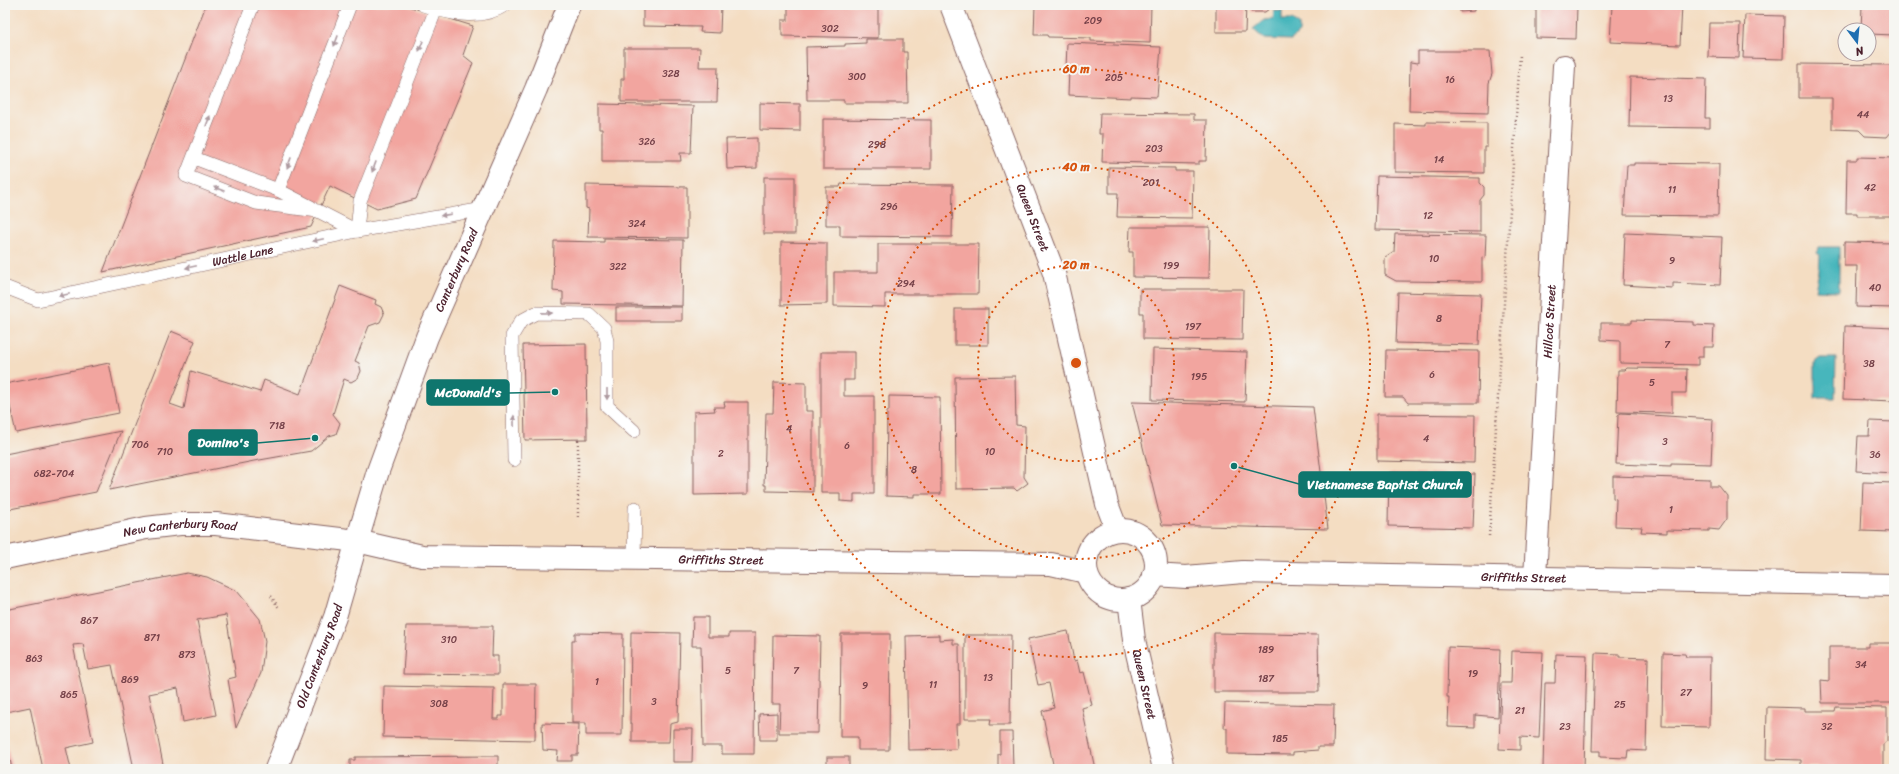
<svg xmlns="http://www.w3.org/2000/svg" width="1899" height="774" font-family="Sriracha,sans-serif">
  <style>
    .water { fill: #46b6bc; stroke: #486a74 }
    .building { fill: #f2a59f }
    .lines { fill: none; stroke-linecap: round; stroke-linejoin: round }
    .service-casing { stroke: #866260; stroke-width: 14 }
    .minor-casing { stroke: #866260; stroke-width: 24 }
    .tertiary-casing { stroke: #866260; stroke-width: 24 }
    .primary-casing { stroke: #866260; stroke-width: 24 }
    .trunk-casing { stroke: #866260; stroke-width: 24 }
    .path { stroke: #866260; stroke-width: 2.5; stroke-dasharray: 1 3; stroke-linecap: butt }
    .service { stroke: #fff; stroke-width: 13 }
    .minor { stroke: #fff; stroke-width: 22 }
    .tertiary { stroke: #fff; stroke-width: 22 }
    .primary { stroke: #fff; stroke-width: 22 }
    .trunk { stroke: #fff; stroke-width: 22 }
    .oneway { fill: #ae9aa0 }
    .ring { fill: none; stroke: #d8530f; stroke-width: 2; stroke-dasharray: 2 4 }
    .labels { text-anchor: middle; stroke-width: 4; stroke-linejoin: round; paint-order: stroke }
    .number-label { font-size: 10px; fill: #744048 }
    .street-label { font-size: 12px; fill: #4a1f2b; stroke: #f6f6f2 }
    .centre { fill: #d8530f; stroke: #f6f6f2; stroke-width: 2 }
    .ring-label { font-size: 12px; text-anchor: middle; font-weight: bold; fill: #d8530f; stroke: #f6f6f2; stroke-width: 4; stroke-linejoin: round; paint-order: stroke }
    .leader { fill: none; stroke: #0f766e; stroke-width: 1.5 }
    .callout-dot { fill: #0f766e; stroke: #f6f6f2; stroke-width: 1.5 }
    .callout { fill: #0f766e; stroke: #0f766e; stroke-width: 1.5 }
    .callout-label { font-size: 13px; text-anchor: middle; font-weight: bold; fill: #fff }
  </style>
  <rect width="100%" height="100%" fill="#f6f6f2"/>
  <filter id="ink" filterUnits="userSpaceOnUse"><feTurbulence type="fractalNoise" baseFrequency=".025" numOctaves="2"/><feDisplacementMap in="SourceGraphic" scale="8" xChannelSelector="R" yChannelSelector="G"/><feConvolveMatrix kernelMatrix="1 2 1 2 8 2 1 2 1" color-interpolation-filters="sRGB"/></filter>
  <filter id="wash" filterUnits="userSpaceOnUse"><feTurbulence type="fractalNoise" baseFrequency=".012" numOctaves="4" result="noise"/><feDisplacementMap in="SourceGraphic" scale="16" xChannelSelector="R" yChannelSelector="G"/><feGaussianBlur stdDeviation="0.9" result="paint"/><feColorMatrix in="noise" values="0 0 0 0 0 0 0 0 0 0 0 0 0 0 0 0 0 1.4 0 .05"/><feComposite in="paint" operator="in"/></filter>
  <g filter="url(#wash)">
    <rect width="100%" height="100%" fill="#f4ddc2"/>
    <g class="water">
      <path d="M1274,11H1282V20H1292L1299,25V33L1291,40L1264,39L1253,29L1264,20L1273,19Z"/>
      <path d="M1818,247H1839V291L1815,290L1819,271L1820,255L1817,253Z"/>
      <path d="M1820,358H1836L1835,398H1815V362Z"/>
    </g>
    <g id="blocks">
      <g class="building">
        <path d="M206,5H404L473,26L463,55L473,63L416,199L377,209L330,186L311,227L103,272Z"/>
        <path d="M643,5H721L720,33L700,32L701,27L643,26Z"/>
        <path d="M788,5H878V38L782,36V20H788Z"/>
        <path d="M1035,5H1151L1150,43L1091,41V38L1048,37L1047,35H1034Z"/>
        <path d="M1216,5H1246L1245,32H1216Z"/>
        <path d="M1251,5H1274L1265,12H1251Z"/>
        <path d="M1460,5H1474V11L1460,12Z"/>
        <path d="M1536,5L1577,6L1576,39L1536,38Z"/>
        <path d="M1612,5H1682L1680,45L1610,42Z"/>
        <path d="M1862,5H1894V35L1869,34V30H1861Z"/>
        <path d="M1745,15L1784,16L1783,59L1743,58Z"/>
        <path d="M1709,23H1740L1739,58L1708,57Z"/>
        <path d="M866,39H903V52H907L908,103H844V100H807L806,47L845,46V44L866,43Z"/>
        <path d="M1067,43L1161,47L1157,97L1131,96V98L1068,95L1069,69L1066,68Z"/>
        <path d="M624,48H700L699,67H718L717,102H621V79H624Z"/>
        <path d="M1418,51H1490L1492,74L1489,83L1488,113L1409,111L1410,62L1418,63Z"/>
        <path d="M1799,64L1894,65V131H1892L1887,137L1865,136L1859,130L1832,129V98H1799Z"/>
        <path d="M1630,77L1706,79L1705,118H1710V128L1629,127Z"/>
        <path d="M760,103L800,104V131L760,130Z"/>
        <path d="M599,104L693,106L691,153H680L681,161H602V129H599Z"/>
        <path d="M1100,113L1194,114V120H1207L1206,161H1199V164L1102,162L1103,134H1099Z"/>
        <path d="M823,119L931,120V169H823Z"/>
        <path d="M1426,122L1487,123V147H1484V173L1395,172V124L1426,125Z"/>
        <path d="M757,138V168L727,169L726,139Z"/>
        <path d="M1857,157L1894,158V216H1857V213H1846L1847,160H1857Z"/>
        <path d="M1634,163L1719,164L1718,216L1624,215L1627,165H1634Z"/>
        <path d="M1109,167L1175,168V171H1193L1192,218L1117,217L1118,193H1109Z"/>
        <path d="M1377,176L1480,178V183L1484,187V195L1480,200V232L1375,230Z"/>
        <rect x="764" y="177" width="31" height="57"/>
        <path d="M841,184L953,185L952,237L840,236V225H826V187H840Z"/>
        <path d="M586,185L687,187V238L588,237L589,209L586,208Z"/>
        <path d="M1130,227H1210L1209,278L1133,277V252H1129Z"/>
        <path d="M1625,233L1722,237L1720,285L1673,283V288L1623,285Z"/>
        <path d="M1395,234L1486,235L1485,258L1482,257V282L1396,281L1385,275V258L1394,252Z"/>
        <path d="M604,239L683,240L682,306L563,304V292L553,291L554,241L604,242Z"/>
        <path d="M781,242L827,243V304L781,305Z"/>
        <path d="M1844,242L1894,243V308L1856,307L1857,266H1844Z"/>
        <path d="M878,244H979L978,294H885V307L834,306V272H878Z"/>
        <path d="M340,286L376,300L375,304L381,307L384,314L380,322L369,326L355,361L359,363L361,371L358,378L351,382L344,379L333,414L340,423L336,434L329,436L311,451L254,461L109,490L171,331L195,341L170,404L184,409L191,371L260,392L264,380L300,394Z"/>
        <path d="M1140,289H1243L1242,340L1143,339V313H1140Z"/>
        <path d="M1398,292L1481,294L1479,345L1396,343Z"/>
        <rect x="616" y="307" width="66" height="14"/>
        <rect x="955" y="309" width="33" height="36"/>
        <path d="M1632,320L1694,322V325L1714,326L1713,347H1703V357H1698V365L1620,363V341L1601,340V323H1632Z"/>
        <path d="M1845,326L1894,328V401L1843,399Z"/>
        <path d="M586,344L587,439L525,440L523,345Z"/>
        <path d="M1153,349L1247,352L1245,402L1152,400Z"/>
        <path d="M1386,350L1479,351L1478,403H1408L1403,397H1385Z"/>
        <path d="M821,352H854V380H844V396H874V494H854V502L840,501V493H821Z"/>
        <path d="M109,363L119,413L16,433L5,384Z"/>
        <path d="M1627,368L1687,369L1686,393H1672V413L1617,412L1618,370H1625Z"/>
        <path d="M1015,376L1016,425L1025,426L1024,477L1028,483L1017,491L1014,488L956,489L955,377Z"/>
        <path d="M774,382L806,383V411H813V492L766,491V485H764L766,413H773Z"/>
        <path d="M889,396L940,397L941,494H914V497L886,496L887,411H889Z"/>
        <path d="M724,402H748V494L694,495V412L715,411L714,407H725Z"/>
        <path d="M1132,402L1313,407L1328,529L1162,525Z"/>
        <path d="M1621,413L1713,419L1711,464L1671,463V466L1616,464L1618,415Z"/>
        <path d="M1377,414L1475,415L1474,463L1377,461Z"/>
        <path d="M1870,421L1894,422V473L1856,471L1858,436H1869Z"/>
        <path d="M121,431L96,492L5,510V454Z"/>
        <path d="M1389,473L1475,474L1473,528L1388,526Z"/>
        <path d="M1613,476L1710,479V486H1719L1727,496V519L1719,530L1709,529V531L1667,530V533L1641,532L1642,527L1615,526L1616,499L1613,498Z"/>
        <path d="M1863,482L1894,483V532L1861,531Z"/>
        <path d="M187,573L207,577L237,591L260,619L265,641L261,673L236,728L228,679L236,677L226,615L197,620L216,715L183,722L178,688L149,694L163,764L139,769H134L112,665L88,669L83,644L73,645L93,742L66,748L71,769H43L30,707L6,712L5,610Z"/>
        <path d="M693,617H708V637H729V633H755L754,754H722V746H703L701,646H692Z"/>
        <path d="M406,626H493L492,656H498V675L403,674Z"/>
        <path d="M1068,631L1074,661L1077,660L1080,673L1084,672L1092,705L1082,708L1095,769H1054L1042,711L1054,708L1049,683L1038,685L1028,639Z"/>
        <path d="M631,632L680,633L678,722L670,724L669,742H632V723H630Z"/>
        <path d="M575,633L623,634L622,735H586V723H572V640H575Z"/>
        <path d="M1214,633L1318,635L1319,692H1214Z"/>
        <path d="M841,634H890L889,750H858V737H840Z"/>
        <path d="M773,635L820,636L818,733H779L780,704H772Z"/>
        <path d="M939,635V640L953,639V644H959L960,724H956L957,749L908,750L906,636Z"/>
        <path d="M965,635H1011L1010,725H990L991,719H965Z"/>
        <path d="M1868,643H1894V703H1822L1821,680L1829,681V647H1868Z"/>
        <path d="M1448,647L1500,649L1498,717L1475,715V728L1448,727L1449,697H1447Z"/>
        <path d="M1512,651L1543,652L1539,738L1520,737V750L1499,749L1501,683H1511Z"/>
        <path d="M1595,653L1619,654V657L1648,658L1646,751L1628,750L1627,758L1600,757V751H1592Z"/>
        <path d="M1663,653L1685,654L1686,657H1710L1709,727L1662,726Z"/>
        <path d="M1556,654L1587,655L1584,769H1543L1545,683H1555Z"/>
        <path d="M503,684H536L535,740L383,737L384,686L494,688L493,719H499V716H503Z"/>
        <path d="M1225,703L1334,705L1333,747H1318V750L1293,752V755L1227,754V728H1224Z"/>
        <path d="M1767,707L1805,708V711H1835L1836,707L1887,708V741L1883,744V767H1801V760L1766,759Z"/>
        <path d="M777,713V740H760L759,714Z"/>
        <path d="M542,723L579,724L578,755H572V761H557L558,751L543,750Z"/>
        <path d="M673,729H693L692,762H673Z"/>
        <path d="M1000,732H1012L1013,769H998V754H1000Z"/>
        <path d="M5,740H6L12,769H5Z"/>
        <path d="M498,756V769H350V760H355V757Z"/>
        <rect x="827" y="757" width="22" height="12"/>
      </g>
    </g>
  </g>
  <g filter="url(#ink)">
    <use href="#blocks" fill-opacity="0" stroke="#866260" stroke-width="1"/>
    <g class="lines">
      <defs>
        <g id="service">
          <path d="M253,5L186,176L256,203L318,211L357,231L360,201L436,9"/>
          <path d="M423,5C449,14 481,21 505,5"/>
          <path d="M194,158L278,190L350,5"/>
          <path d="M278,190L311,207"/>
          <path id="s1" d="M5,287L38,300L357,231L484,209"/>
          <path d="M514,460L512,336L521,321L536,313L589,314L604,328L607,341V406L634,431"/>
          <path d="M634,559L635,508"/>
        </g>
        <g id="minor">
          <path id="s2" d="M357,541L422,556L1051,564L1086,572"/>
          <path id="s3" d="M1154,575L1186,577L1243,572L1894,585"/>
          <path id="s4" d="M1535,577L1564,66"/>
        </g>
        <g id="tertiary">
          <path id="s5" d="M951,5L1054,273L1107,504L1117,530"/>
          <circle cx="1121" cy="565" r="35"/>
          <path id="s6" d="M1129,599L1134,640L1164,769"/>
        </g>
        <g id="primary">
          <path id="s7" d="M276,769L335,617L357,541"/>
        </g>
        <g id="trunk">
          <path id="s8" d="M5,558L146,528L180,524H216L357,541L378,471L427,337L536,89L569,5"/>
        </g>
      </defs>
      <use href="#service" class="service-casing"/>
      <use href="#minor" class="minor-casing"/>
      <use href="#tertiary" class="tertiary-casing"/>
      <use href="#primary" class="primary-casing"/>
      <use href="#trunk" class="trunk-casing"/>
      <g class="path">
        <path d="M578,440V520"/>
        <path d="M1489,536L1520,55"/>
        <path d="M271,596L279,608"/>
      </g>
      <use href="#service" class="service"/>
      <use href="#minor" class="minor"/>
      <use href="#tertiary" class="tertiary"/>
      <use href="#primary" class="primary"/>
      <use href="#trunk" class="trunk"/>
    </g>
    <defs><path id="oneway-solid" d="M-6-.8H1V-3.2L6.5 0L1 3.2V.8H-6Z"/></defs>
    <g class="oneway">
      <use href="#oneway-solid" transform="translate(336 41) rotate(111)"/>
      <use href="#oneway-solid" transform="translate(421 46) rotate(111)"/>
      <use href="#oneway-solid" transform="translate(208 121) rotate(-69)"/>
      <use href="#oneway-solid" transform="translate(289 163) rotate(111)"/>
      <use href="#oneway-solid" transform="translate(374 167) rotate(111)"/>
      <use href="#oneway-solid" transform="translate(219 189) rotate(-159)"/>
      <use href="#oneway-solid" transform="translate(446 215) rotate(171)"/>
      <use href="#oneway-solid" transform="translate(318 240) rotate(168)"/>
      <use href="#oneway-solid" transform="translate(191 267) rotate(168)"/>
      <use href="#oneway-solid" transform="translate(64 295) rotate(168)"/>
      <use href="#oneway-solid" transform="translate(547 313) rotate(1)"/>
      <use href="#oneway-solid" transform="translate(607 394) rotate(90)"/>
      <use href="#oneway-solid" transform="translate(514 421) rotate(-91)"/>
    </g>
  </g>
  <g class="ring">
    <circle cx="1076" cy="363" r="98"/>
    <circle cx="1076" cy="363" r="196"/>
    <circle cx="1076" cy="363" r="294"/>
  </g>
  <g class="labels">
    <g class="number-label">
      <text x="1093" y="24">209</text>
      <text x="830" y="32">302</text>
      <text x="671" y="77">328</text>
      <text x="857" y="80">300</text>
      <text x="1114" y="81">205</text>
      <text x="1450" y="83">16</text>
      <text x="1668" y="102">13</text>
      <text x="1863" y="118">44</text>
      <text x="647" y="145">326</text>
      <text x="877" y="148">298</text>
      <text x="1154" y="152">203</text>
      <text x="1439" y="163">14</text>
      <text x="1151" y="186">201</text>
      <text x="1870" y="191">42</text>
      <text x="1672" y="193">11</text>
      <text x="889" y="210">296</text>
      <text x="1428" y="219">12</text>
      <text x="637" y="227">324</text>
      <text x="1434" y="262">10</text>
      <text x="1672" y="264">9</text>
      <text x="1171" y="269">199</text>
      <text x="618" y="270">322</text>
      <text x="906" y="287">294</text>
      <text x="1875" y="291">40</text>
      <text x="1439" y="322">8</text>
      <text x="1193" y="330">197</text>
      <text x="1667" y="348">7</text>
      <text x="1869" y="367">38</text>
      <text x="1432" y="378">6</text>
      <text x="1199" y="380">195</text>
      <text x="1652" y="386">5</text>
      <text x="277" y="429">718</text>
      <text x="789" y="432">4</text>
      <text x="1426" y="442">4</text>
      <text x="1665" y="445">3</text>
      <text x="140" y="448">706</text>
      <text x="847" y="449">6</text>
      <text x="165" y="455">710</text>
      <text x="990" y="455">10</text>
      <text x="721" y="457">2</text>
      <text x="1875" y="458">36</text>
      <text x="914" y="473">8</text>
      <text x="54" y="477">682-704</text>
      <text x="1671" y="513">1</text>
      <text x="89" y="624">867</text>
      <text x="152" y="641">871</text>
      <text x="449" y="643">310</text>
      <text x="1266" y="653">189</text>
      <text x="187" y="658">873</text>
      <text x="34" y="662">863</text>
      <text x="1861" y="668">34</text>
      <text x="728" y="674">5</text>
      <text x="796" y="674">7</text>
      <text x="1473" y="677">19</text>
      <text x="988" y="681">13</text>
      <text x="1266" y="682">187</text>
      <text x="130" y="683">869</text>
      <text x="597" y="685">1</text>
      <text x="933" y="688">11</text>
      <text x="865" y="689">9</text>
      <text x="1686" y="696">27</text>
      <text x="69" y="698">865</text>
      <text x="654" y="705">3</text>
      <text x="439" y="707">308</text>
      <text x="1620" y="708">25</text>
      <text x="1520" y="714">21</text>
      <text x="1565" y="730">23</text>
      <text x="1827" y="730">32</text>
      <text x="1280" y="742">185</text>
    </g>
    <g class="street-label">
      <text dy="4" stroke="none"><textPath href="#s5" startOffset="228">Queen Street</textPath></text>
      <text dy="4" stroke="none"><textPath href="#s1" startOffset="245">Wattle Lane</textPath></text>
      <text dy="4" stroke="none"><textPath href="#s8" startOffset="645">Canterbury Road</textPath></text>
      <text dy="4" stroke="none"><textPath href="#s4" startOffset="256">Hillcot Street</textPath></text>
      <text dy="4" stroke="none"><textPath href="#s8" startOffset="178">New Canterbury Road</textPath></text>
      <text dy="4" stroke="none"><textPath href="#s2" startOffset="366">Griffiths Street</textPath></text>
      <text dy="4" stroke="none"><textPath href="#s3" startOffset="370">Griffiths Street</textPath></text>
      <text dy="4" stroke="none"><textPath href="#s7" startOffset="121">Old Canterbury Road</textPath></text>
      <text dy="4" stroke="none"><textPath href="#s6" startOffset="87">Queen Street</textPath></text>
    </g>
  </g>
  <circle cx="1076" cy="363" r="6" class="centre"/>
  <g class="ring-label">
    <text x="1076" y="73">60 m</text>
    <text x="1076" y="171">40 m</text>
    <text x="1076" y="269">20 m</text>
  </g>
  <path class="leader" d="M555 392L509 393M315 438L257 443M1234 466L1299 484"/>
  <g class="callout-dot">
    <circle cx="555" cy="392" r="4"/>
    <circle cx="315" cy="438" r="4"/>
    <circle cx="1234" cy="466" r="4"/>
  </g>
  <g class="callout">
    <rect x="427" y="380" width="82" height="25" rx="4"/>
    <rect x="189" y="430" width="68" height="25" rx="4"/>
    <rect x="1299" y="472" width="172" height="25" rx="4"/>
  </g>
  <g class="callout-label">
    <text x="468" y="397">McDonald's</text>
    <text x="223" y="447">Domino's</text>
    <text x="1385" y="489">Vietnamese Baptist Church</text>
  </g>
  <rect width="1899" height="774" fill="none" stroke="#f6f6f2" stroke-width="20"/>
  <g transform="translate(1857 42) rotate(164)"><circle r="19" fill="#f6f6f2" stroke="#b1a0a2"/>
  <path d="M0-3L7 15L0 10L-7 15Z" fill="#1f6fb2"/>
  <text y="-6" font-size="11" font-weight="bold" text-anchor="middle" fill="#4a1f2b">N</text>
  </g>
</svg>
